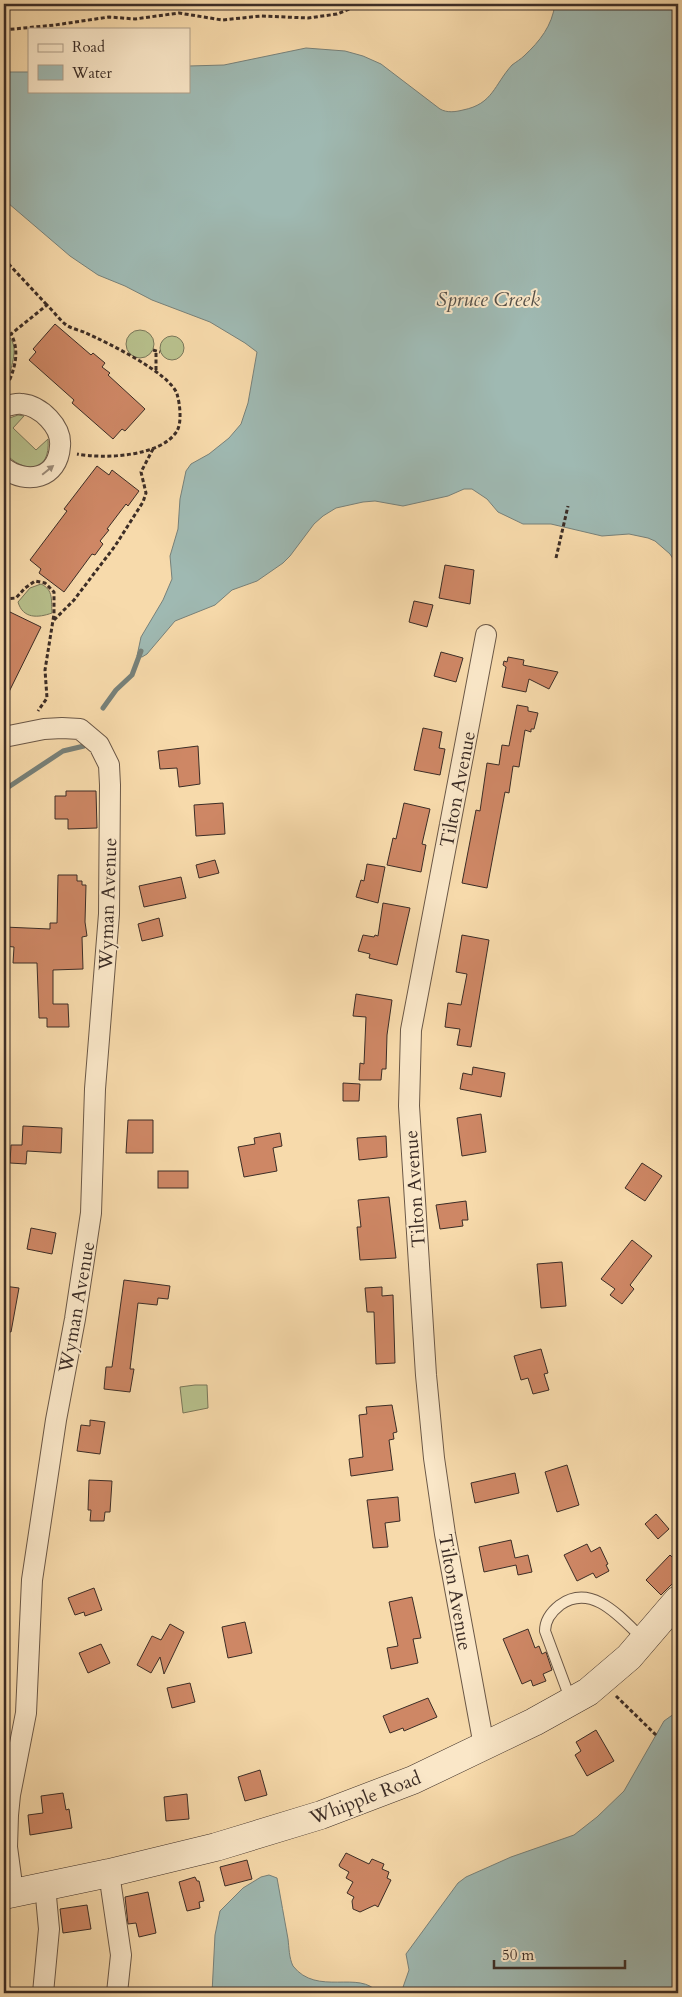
<svg xmlns="http://www.w3.org/2000/svg" width="682" height="1997" font-family="Cardo,serif">
  <style>
    .green { fill: #b8c18d; stroke: #7a775a }
    .water { fill: #9fb9b2; stroke: #77817a }
    .lines { fill: none; stroke-linecap: round; stroke-linejoin: round }
    .stream { stroke: #77817a; stroke-width: 5 }
    .building { fill: #ce8765; stroke: #3c2d26 }
    .lane-casing { stroke: #6b5847; stroke-width: 12 }
    .street-casing { stroke: #6b5847; stroke-width: 22 }
    .secondary-casing { stroke: #3c2d26; stroke-width: 29 }
    .path { stroke: #3c2d26; stroke-width: 3; stroke-dasharray: 4 2.5; stroke-linecap: butt }
    .lane { stroke: #fae7c8; stroke-width: 10 }
    .street { stroke: #fae7c8; stroke-width: 20 }
    .secondary { stroke: #fae7c8; stroke-width: 28 }
    .oneway { fill: #9b8a77 }
    .labels { text-anchor: middle; stroke-width: 4; stroke-linejoin: round; paint-order: stroke }
    .street-label { font-size: 19px; fill: #3c2d26; stroke: #fae7c8 }
    .water-label { font-size: 20px; font-style: italic; fill: #555049; stroke: #fae7c8 }
  </style>
  <rect width="100%" height="100%" fill="#f7daab"/>
  <filter id="stains"><feTurbulence type="fractalNoise" baseFrequency=".004" numOctaves="4"/><feColorMatrix values="0 0 0 0 .2 0 0 0 0 .09 0 0 0 0 .02 0 0 0 .5 -.17"/></filter>
  <radialGradient id="worn" r=".72"><stop offset=".6" stop-color="#630" stop-opacity="0"/><stop offset="1" stop-color="#630" stop-opacity=".3"/></radialGradient>
  <g class="green">
    <circle cx="140" cy="344" r="14"/>
    <path d="M4,333C21,342 12,363 9,377L4,381Z"/>
    <circle cx="172" cy="348" r="12"/>
    <path d="M18,415L24,416L13,428L36,450L48,439C51,474 23,474 4,452V420Z"/>
    <path d="M41,584C54,590 51,601 52,613C38,618 23,619 18,602L30,588Z"/>
    <path d="M195,1385H207L208,1408L183,1413L180,1387Z"/>
  </g>
  <g class="water">
    <path d="M555,4H678V567L670,554L655,541L648,538L629,534L602,536L551,524H523L498,512L487,499L472,489H464L448,496L403,506L375,501L363,502L336,508L323,516L314,524L290,556L283,563L257,581L232,590L215,605L175,621L147,654L142,657L137,656L141,637L163,600L172,579L170,556L178,529L180,499L186,471L191,464L209,454L229,438L241,424L248,403L257,352L245,343L210,322L152,300L125,286L98,275L70,256L8,203L4,197V72H29V91H189V66L224,65L306,48L345,51L363,56L381,64L440,109C447,113 455,112 463,110C493,104 494,85 512,65C516,62 521,59 524,56C540,41 552,26 555,4Z"/>
    <path d="M678,1711V1993H401L409,1970L406,1954L458,1883L466,1877L511,1857L574,1835L597,1817L624,1791L664,1721Z"/>
    <path d="M269,1875L277,1878C281,1898 284,1919 288,1939C289,1947 289,1958 293,1966C317,1997 360,1969 378,1993H212L215,1935L220,1911L243,1888L261,1877Z"/>
  </g>
  <g class="lines">
    <g class="stream">
      <path d="M103,708L116,690L132,675L141,651"/>
      <path d="M4,790L63,751L84,746"/>
    </g>
  </g>
  <g class="building">
    <path d="M55,324L91,355L93,353L105,363L102,367L110,373L108,375L145,409L125,431L122,429L113,439L72,403L74,400L29,360L36,352L33,349Z"/>
    <path d="M97,466L109,475L112,470L139,491L128,506L126,504L107,529L109,530L100,541L103,544L95,555L92,554L64,592L39,573L41,569L30,560L67,511L64,509Z"/>
    <path d="M445,565L474,570L470,604L439,598Z"/>
    <path d="M414,601L433,605L427,627L409,622Z"/>
    <path d="M10,612L41,627L4,702V613L8,615Z"/>
    <path d="M441,652L463,658L456,682L434,676Z"/>
    <path d="M508,657L524,660L523,665L558,672L549,689L529,679L526,692L502,687L506,667L503,665L504,661L507,662Z"/>
    <path d="M517,705L528,707V711L538,713L534,729H531V732L525,730L519,767L513,766L509,793L505,792L487,888L462,883L476,810L480,811L487,763L499,765L502,745L509,746Z"/>
    <path d="M423,728L442,732L439,748L445,749L440,775L414,770Z"/>
    <path d="M198,746L200,784L179,787L177,768L160,769L158,751Z"/>
    <path d="M66,791H96L97,828L68,829V819H55V796H66Z"/>
    <path d="M223,803L225,834L196,836L194,805Z"/>
    <path d="M404,803L430,809L422,844L426,845L421,872L387,865L393,838L396,839Z"/>
    <path d="M215,860L219,873L199,878L196,865Z"/>
    <path d="M367,864L385,867L378,903L356,897L361,880L364,881Z"/>
    <path d="M58,875H77V881H82V885H86L85,922L87,936L82,937L83,969L53,970V1004H68L69,1027H47V1018H39L37,963H13L14,947L4,946V927L50,929V923H57Z"/>
    <path d="M181,877L186,898L144,907L139,886Z"/>
    <path d="M383,903L410,908L397,965L369,958L370,954L358,951L363,935L374,937L375,935L378,936Z"/>
    <path d="M159,918L163,936L142,941L138,924Z"/>
    <path d="M462,935L489,940L471,1047L457,1045L460,1029L445,1027L448,1003L461,1005L467,974L456,972Z"/>
    <path d="M356,994L392,1000L387,1035L386,1069H382L381,1080H359L360,1063L364,1064L366,1017L353,1016Z"/>
    <path d="M473,1067L505,1073L501,1097L460,1089L463,1073L472,1075Z"/>
    <path d="M343,1083L360,1084L359,1101H343Z"/>
    <path d="M481,1114L486,1152L462,1156L457,1118Z"/>
    <path d="M128,1120H153V1153H126Z"/>
    <path d="M23,1126L62,1128L61,1153L27,1151L26,1164L10,1163L11,1145H22Z"/>
    <path d="M280,1133L282,1146L273,1148L277,1171L244,1177L238,1147L255,1144L254,1138Z"/>
    <path d="M386,1136L387,1157L359,1160L357,1138Z"/>
    <path d="M642,1163L662,1176L645,1201L625,1188Z"/>
    <rect x="158" y="1171" width="30" height="17"/>
    <path d="M389,1197L396,1258L360,1260L357,1227H361L358,1200Z"/>
    <path d="M466,1201L468,1220H462L463,1226L440,1229L436,1205Z"/>
    <path d="M31,1228L56,1233L52,1254L27,1249Z"/>
    <path d="M632,1240L652,1256L630,1285L634,1289L622,1304L610,1295L615,1289L601,1279Z"/>
    <path d="M562,1262L566,1306L541,1308L537,1264Z"/>
    <path d="M124,1280L170,1286L168,1299L158,1298L157,1305L138,1303L130,1369H134L130,1392L104,1389L106,1367H112Z"/>
    <path d="M4,1286L19,1288L11,1332L4,1331Z"/>
    <path d="M382,1287V1296L393,1295L395,1363L376,1364L374,1312H367L365,1288Z"/>
    <path d="M541,1349L548,1373L544,1374L549,1390L533,1394L528,1378L521,1380L514,1356Z"/>
    <path d="M392,1405L397,1432L393,1433L394,1439L389,1440L393,1470L351,1476L349,1459L363,1457L359,1415L367,1414L366,1407Z"/>
    <path d="M90,1420L105,1422L100,1454L77,1451L81,1425L90,1426Z"/>
    <path d="M567,1465L579,1505L557,1512L545,1472Z"/>
    <path d="M515,1473L519,1493L475,1503L471,1483Z"/>
    <path d="M89,1480L112,1481L110,1512H105L104,1521H90L91,1510H88Z"/>
    <path d="M398,1497L400,1521L385,1523L388,1547L373,1548L367,1500Z"/>
    <path d="M656,1514L669,1529L658,1539L645,1524Z"/>
    <path d="M511,1540L515,1558L528,1555L532,1572L518,1575L516,1565L484,1572L479,1547Z"/>
    <path d="M587,1544L591,1552L600,1547L608,1564L606,1565L609,1571L596,1578L593,1573L577,1581L564,1555Z"/>
    <path d="M670,1555L678,1563V1578L661,1595L646,1580Z"/>
    <path d="M94,1588L102,1610L85,1616L84,1612L75,1615L68,1598Z"/>
    <path d="M412,1597L421,1638L413,1639L418,1663L391,1669L387,1648L398,1646L389,1602Z"/>
    <path d="M245,1622L252,1653L228,1658L222,1627Z"/>
    <path d="M170,1624L184,1632L164,1674L160,1657L151,1673L137,1665L152,1636L161,1640Z"/>
    <path d="M528,1629L535,1648L539,1646L542,1654L546,1652L552,1670L543,1674L546,1681L533,1686L531,1680L522,1684L503,1639Z"/>
    <path d="M101,1644L110,1663L88,1673L79,1653Z"/>
    <path d="M190,1683L195,1702L172,1708L167,1688Z"/>
    <path d="M428,1698L437,1717L404,1731L403,1728L390,1733L383,1716Z"/>
    <path d="M596,1730L614,1761L587,1776L575,1755L581,1751L576,1742Z"/>
    <path d="M260,1770L267,1795L245,1801L238,1777Z"/>
    <path d="M63,1793L66,1810L69,1809L72,1828L30,1835L28,1815L43,1813L41,1796Z"/>
    <path d="M187,1794L189,1819L166,1821L164,1797Z"/>
    <path d="M346,1853L369,1864L372,1859L384,1864L382,1869L389,1872L387,1878L391,1880L378,1907L375,1905L360,1912L353,1909L352,1901L354,1897L347,1893L353,1882L346,1878L349,1872L340,1867L339,1865Z"/>
    <path d="M247,1860L252,1879L225,1886L220,1867Z"/>
    <path d="M195,1877L197,1881H199L204,1901L199,1902L200,1908L187,1911L179,1882Z"/>
    <path d="M148,1892L156,1933L139,1937L136,1923L128,1924L125,1897Z"/>
    <path d="M87,1905L91,1929L63,1933L60,1909Z"/>
  </g>
  <g class="lines">
    <defs>
      <path id="lane" d="M571,1701L545,1631C545,1620 551,1612 560,1605C592,1582 621,1618 643,1639"/>
      <g id="street">
        <path d="M4,407C10,405 16,403 22,404C41,406 62,427 60,446C58,479 27,485 4,468"/>
        <path d="M4,737L44,729L62,728L80,729L99,745L109,765L110,785L109,914L95,1089L91,1213L75,1319L56,1420L32,1580L26,1713L10,1795L8,1815L7,1847L13,1892"/>
        <path d="M484,1746L445,1534L434,1458L426,1375L409,1106L411,1030L486,635"/>
        <path d="M109,1873L121,1955L117,1993"/>
        <path d="M43,1993L49,1929L45,1886"/>
      </g>
      <path id="secondary" d="M4,1895L109,1873L216,1847L321,1815L413,1780L534,1722L588,1692L629,1657L678,1600"/>
    </defs>
    <use href="#lane" class="lane-casing"/>
    <use href="#street" class="street-casing"/>
    <use href="#secondary" class="secondary-casing"/>
    <g class="path">
      <path d="M4,30L55,25L109,17L135,19L179,13L222,20L261,16L308,18L337,14L362,4"/>
      <path d="M4,259L47,305"/>
      <path d="M4,331L11,334"/>
      <path d="M153,350L160,352"/>
      <path d="M156,370V352"/>
      <path d="M4,383L10,379C16,364 19,349 11,334L47,305C53,311 59,319 65,324C71,329 80,330 86,333C108,343 170,373 177,394C180,404 182,422 177,431C161,457 103,459 77,454"/>
      <path d="M556,558L568,506"/>
      <path d="M4,599L16,598L25,588L35,581L45,583L54,592V614L45,670L47,698L38,711"/>
      <path d="M54,620L74,600L115,546L143,502L146,493L141,472L153,449"/>
      <path d="M616,1696L656,1735"/>
    </g>
    <use href="#lane" class="lane"/>
    <use href="#street" class="street"/>
    <use href="#secondary" class="secondary"/>
  </g>
  <defs><path id="oneway-solid" d="M-6-.8H1V-3.2L6.5 0L1 3.2V.8H-6Z" transform="scale(1.25)"/></defs>
  <use class="oneway" href="#oneway-solid" transform="translate(48 470) rotate(-39)"/>
  <g class="labels">
    <g class="street-label">
      <text transform="translate(457 789) rotate(-79)" y="7">Tilton Avenue</text>
      <text transform="translate(107 904) rotate(-88)" y="7">Wyman Avenue</text>
      <text transform="translate(414 1189) rotate(-94)" y="7">Tilton Avenue</text>
      <text transform="translate(76 1307) rotate(-80)" y="7">Wyman Avenue</text>
      <text transform="translate(456 1592) rotate(80)" y="7">Tilton Avenue</text>
      <text transform="translate(365 1797) rotate(-21)" y="7">Whipple Road</text>
    </g>
    <g class="water-label">
      <text x="488" y="306">Spruce Creek</text>
    </g>
  </g>
  <rect width="682" height="1997" fill="none" stroke="#f7daab" stroke-width="20"/>
  <rect x="5" y="5" width="672" height="1987" fill="none" stroke="#3c2d26" stroke-width="2.5"/>
  <rect x="10" y="10" width="662" height="1977" fill="none" stroke="#3c2d26"/>
  <rect x="28" y="28" width="162" height="65" fill="#fae7c8" stroke="#ae9d87"/>
  <rect x="38" y="44" width="25" height="8" fill="#fae7c8" stroke="#ae9d87"/>
  <text x="72" y="52" font-size="15" fill="#3c2d26">Road</text>
  <rect x="38" y="65" width="25" height="15" fill="#9fb9b2" stroke="#ae9d87"/>
  <text x="72" y="78" font-size="15" fill="#3c2d26">Water</text>
  <path d="M494 1960v8h131v-8" fill="none" stroke="#3c2d26" stroke-width="2.5"/>
  <text x="502" y="1960" font-size="15" fill="#3c2d26" stroke="#fae7c8" stroke-width="4" paint-order="stroke">50 m</text>
  <rect width="100%" height="100%" filter="url(#stains)"/>
  <rect width="100%" height="100%" fill="url(#worn)"/>
</svg>
